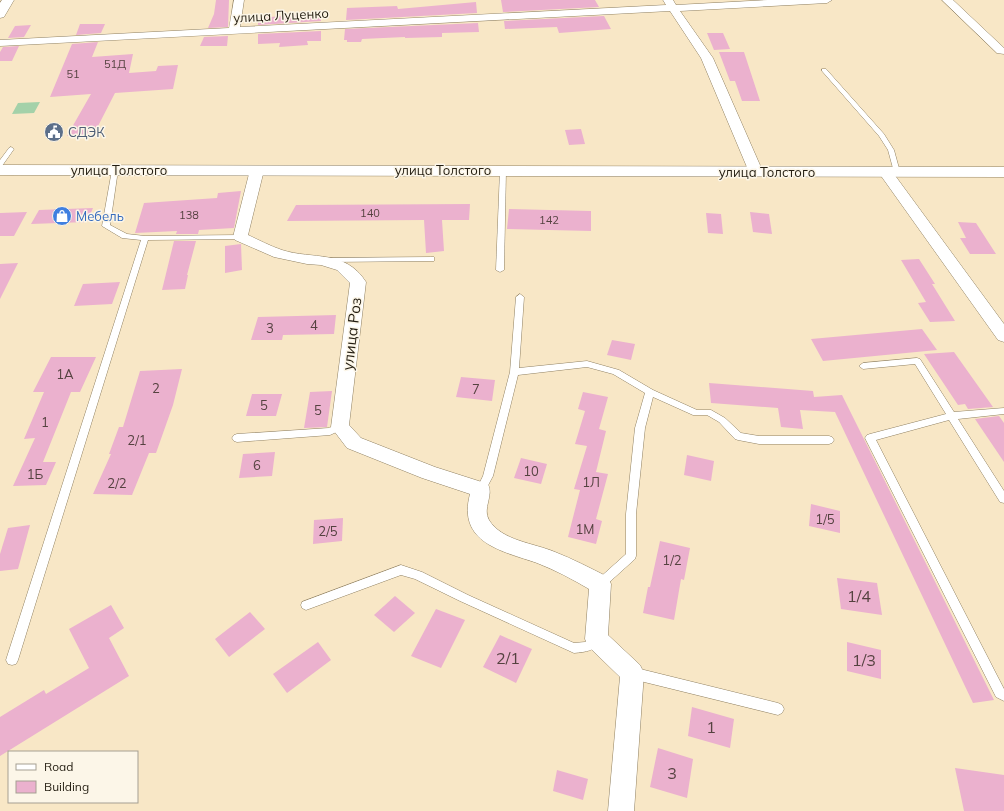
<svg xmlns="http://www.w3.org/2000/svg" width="1004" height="811" font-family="Mulish,sans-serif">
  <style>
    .green { fill: #a4d1a9 }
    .building { fill: #ebb1ce }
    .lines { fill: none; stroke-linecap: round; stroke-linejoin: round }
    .service-casing { stroke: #908162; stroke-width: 1 }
    .minor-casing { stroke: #908162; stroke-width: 1 }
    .tertiary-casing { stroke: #908162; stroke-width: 1 }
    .secondary-casing { stroke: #908162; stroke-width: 1 }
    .service { fill: #fff; fill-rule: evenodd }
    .minor { fill: #fff; fill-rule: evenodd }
    .tertiary { fill: #fff; fill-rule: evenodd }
    .secondary { fill: #fff; fill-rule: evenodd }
    .labels { text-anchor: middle; stroke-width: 3; stroke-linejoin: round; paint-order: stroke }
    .far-number-label { font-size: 11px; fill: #554240 }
    .far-street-label { font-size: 13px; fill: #231d11; stroke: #fcf6e8 }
    .far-service-label { font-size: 13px; fill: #4e5e75; stroke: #fcf6e8; text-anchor: start }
    .far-shop-label { font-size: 13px; fill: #366cbe; stroke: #fcf6e8; text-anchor: start }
    .number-label { font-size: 13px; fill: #554240 }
    .street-label { font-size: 15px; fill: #231d11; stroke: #fcf6e8 }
    .near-number-label { font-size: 16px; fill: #554240 }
  </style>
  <rect width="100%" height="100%" fill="#f8e7c6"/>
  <path class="green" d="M40,102L34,113L12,114L18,103Z"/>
  <g class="building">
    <path d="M216,0H229L228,27L208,28L214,14Z"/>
    <path d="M501,0H595L599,7L503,12Z"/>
    <path d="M476,2L477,13L346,20L347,8L397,6L398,9Z"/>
    <path d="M321,13V21L258,25V18Z"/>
    <path d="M604,16L611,29L559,33L557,27L505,29L504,21Z"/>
    <path d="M478,23L479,32L442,33V37L405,38V37L362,39L361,42H347V40H344L345,29Z"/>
    <path d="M80,24H105L101,33L76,35Z"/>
    <path d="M31,25L24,37L8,38L15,26Z"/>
    <path d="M321,31V41H307L308,45L279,47L280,43L258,44V34Z"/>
    <path d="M707,33H723L730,49L714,50Z"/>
    <path d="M228,36L227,46H200L204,37Z"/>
    <path d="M98,42L92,57L133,54L129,73L156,71L158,66L178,65L173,89L115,93L96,130L85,136H67L91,94L50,97L72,44Z"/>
    <path d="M19,46L12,61H0V52L3,47Z"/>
    <path d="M719,52H744L760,101H742L735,81H730Z"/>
    <path d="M581,129L585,144L569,145L565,130Z"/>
    <path d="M241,191L234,228L199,230L198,234H176L177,231L135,233L144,203L217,198L218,193Z"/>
    <path d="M470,204L469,220H442L444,251L426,253L424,220L287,221L296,205Z"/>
    <path d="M93,208L87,222L31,224L39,210Z"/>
    <path d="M509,209L591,211V231L507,229Z"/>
    <path d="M27,212L14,236H0V213Z"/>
    <path d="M750,212L769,214L772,234L753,232Z"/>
    <path d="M706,213L721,214L723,234L708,233Z"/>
    <path d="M958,222L976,223L996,254H970L960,238H966Z"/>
    <path d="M174,241H196L187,275H188L185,289L162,290Z"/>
    <path d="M241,244L242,270L225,273V246Z"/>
    <path d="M919,259L935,284H932L955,321L930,322L918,303L926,302L901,260Z"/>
    <path d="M18,263L0,299V264Z"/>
    <path d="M120,282L112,304L74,306L83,284Z"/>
    <path d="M336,315L334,334L283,335L282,340H251L258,317Z"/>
    <path d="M922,329L937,350L823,361L811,339Z"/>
    <path d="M612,340L635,344L631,360L607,355Z"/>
    <path d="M954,352L993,407L968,409L965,404L958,405L924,354Z"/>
    <path d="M51,357H96L80,392H71L43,462H56L46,485L13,486L35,438L24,439L44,392H33Z"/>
    <path d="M182,369L173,405L156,453H149L132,495L93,494L111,454H109L119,427H123L140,371Z"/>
    <path d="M461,377L495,380L492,401L456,397Z"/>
    <path d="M709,383L813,391L814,397L842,395L994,700L973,703L835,412L800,410L803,429L781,427L778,408L711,403Z"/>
    <path d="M332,391L327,427L304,428L310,392Z"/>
    <path d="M583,392L608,397L599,429L606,431L596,472L608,474L596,519L602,521L596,544L568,537L580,490L574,489L587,446L575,444L585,411L578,409Z"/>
    <path d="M252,394H282L276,416H246Z"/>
    <path d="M999,416L1004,423V462L975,419Z"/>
    <path d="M275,452L272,476L239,478L243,454Z"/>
    <path d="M687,455L714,461L711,481L684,475Z"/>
    <path d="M521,458L547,464L541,484L514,478Z"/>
    <path d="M811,504L840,511V533L809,526Z"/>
    <path d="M343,518L342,541L313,544L314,520Z"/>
    <path d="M30,525L18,569L0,571V554L8,528Z"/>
    <path d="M660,541L690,548L684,580L681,579L674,620L643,613L648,587H650Z"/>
    <path d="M837,578L877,583L882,615L841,609Z"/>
    <path d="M395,596L415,613L394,632L374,615Z"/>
    <path d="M111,605L124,628L109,638L129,676L0,756V717L44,690L46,694L89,668L69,629Z"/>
    <path d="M436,609L465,620L441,668L411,656Z"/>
    <path d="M250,612L265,629L229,657L215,639Z"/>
    <path d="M500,635L532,649L516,683L483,667Z"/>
    <path d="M318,642L331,660L287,693L273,674Z"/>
    <path d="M847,642L881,650V679L847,671Z"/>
    <path d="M692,707L734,719L730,748L688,736Z"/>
    <path d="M658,748L693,759L687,798L650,787Z"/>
    <path d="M955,768L1004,775V811H964Z"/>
    <path d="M557,770L588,779L583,800L553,791Z"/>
  </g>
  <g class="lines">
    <defs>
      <g id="service">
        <path d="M822,69H826L884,134L894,150L900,172L899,173L897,174L894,172L888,150L879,136L822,71Z"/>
        <path d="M11,147L14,149L2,166L0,167V160L9,148Z"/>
        <path d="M115,168L118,170L110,225L127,234L145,236L240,235L244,237L240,239L148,240L18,660L16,664L12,665L8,664L6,660L141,240L122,238L102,226L112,170Z"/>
        <path d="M503,168L506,170L504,270L500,272L496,270L500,170Z"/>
        <path d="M431,257H434V261L327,262L323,260L327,258Z"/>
        <path d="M520,294L524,297L519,368L587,361L619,370L653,390L697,410H711L725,418L741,433L759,436H829L832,437L834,440L832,443L829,444H759L738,440L735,439L719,422L707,415H693L653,397L645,428L636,514V556L635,559L604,587L600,589L596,587L595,584L596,581L626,554V514L635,428L645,393L613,374L587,367L518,375L493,476L484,493L481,494L478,493L476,490L483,476L510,372L516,297Z"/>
        <path d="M917,358L920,359L954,412L1004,408V414L958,419L1004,491V503L1000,502L949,420L876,440L1004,689V701L996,697L865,438L867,435L870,434L946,414L915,364L863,369L859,366L863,363Z"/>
        <path d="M340,423L343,425L345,427L343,429L330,435L237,442L234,441L232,438L234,435L237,434L329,428Z"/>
        <path d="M401,565L422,572L468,595L574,643L585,642L596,634L600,635L602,639C596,651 586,652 574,653L460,601L415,579L401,575L306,610L302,608L301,605L302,602Z"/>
        <path d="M632,667L778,703L782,705L784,709L782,713L778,715L632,679L628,677L626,673L628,669Z"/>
      </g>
      <g id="minor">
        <path d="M234,0H244L240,27L666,5L663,0H673L676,5L768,0H832L827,3L680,11L713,58L763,172L761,175H751L749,172L701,58L670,11L0,46V40L229,28Z"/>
        <path d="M942,0H953L1004,48V54L997,53Z"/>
        <path d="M257,166L262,167L264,170L248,235C259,240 270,246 282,250C313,260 345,249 366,282L349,425L361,438L435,467L488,484C494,496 482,508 489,520C502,541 534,543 555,552C573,559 590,568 608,577L611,584L608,635L640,665L644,673L634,811H608L620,677L588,646L585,639L589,589C572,579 555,570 537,563C502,551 457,543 470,494L422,478L347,448L331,427L350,283L337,270L321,265L307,264L274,257L235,240L233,237L250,170L252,167Z"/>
        <path d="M886,169L891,170L1004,324V342L998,340L879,173L881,170Z"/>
      </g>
      <path id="tertiary" d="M2,0H14L4,17L0,18V3Z"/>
      <path id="secondary" d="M0,165L1004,167V177L0,175Z"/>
    </defs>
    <use href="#service" class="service-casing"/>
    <use href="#minor" class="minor-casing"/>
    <use href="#tertiary" class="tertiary-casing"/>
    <use href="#secondary" class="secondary-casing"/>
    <use href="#service" class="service"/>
    <use href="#minor" class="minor"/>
    <use href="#tertiary" class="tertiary"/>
    <use href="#secondary" class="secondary"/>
  </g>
  <defs>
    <symbol id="civic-disc" viewBox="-11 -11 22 22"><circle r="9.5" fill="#5c6f8a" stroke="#fcf6e8"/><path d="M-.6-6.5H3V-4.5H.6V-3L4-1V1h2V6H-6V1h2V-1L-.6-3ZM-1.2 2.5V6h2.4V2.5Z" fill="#fff"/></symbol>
    <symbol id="shop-disc" viewBox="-11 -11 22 22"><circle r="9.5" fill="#3f7fe0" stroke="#fcf6e8"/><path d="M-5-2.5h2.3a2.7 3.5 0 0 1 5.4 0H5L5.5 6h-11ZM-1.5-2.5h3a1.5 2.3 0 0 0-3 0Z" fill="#fff"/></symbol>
  </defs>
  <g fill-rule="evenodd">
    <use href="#civic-disc" x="43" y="121" width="22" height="22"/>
    <use href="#shop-disc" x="51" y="205" width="22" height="22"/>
  </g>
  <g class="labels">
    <g class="far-number-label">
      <text x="115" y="68">51Д</text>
      <text x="73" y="78">51</text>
      <text x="370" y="217">140</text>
      <text x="189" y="219">138</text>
      <text x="549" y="224">142</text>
    </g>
    <g class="far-street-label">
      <text transform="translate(281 15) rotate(-3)" y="5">улица Луценко</text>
      <text x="119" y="175">улица Толстого</text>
      <text x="443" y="175">улица Толстого</text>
      <text x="767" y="177">улица Толстого</text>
    </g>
    <g class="far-service-label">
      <text x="68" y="137">СДЭК</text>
    </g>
    <g class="far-shop-label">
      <text x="76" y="221">Мебель</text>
    </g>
    <g class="number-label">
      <text x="314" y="330">4</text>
      <text x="270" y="333">3</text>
      <text x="65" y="379">1А</text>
      <text x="156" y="393">2</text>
      <text x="476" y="394">7</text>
      <text x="264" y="410">5</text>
      <text x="318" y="415">5</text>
      <text x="45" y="427">1</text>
      <text x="137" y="445">2/1</text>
      <text x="257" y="470">6</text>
      <text x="531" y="476">10</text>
      <text x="35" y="479">1Б</text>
      <text x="591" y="487">1Л</text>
      <text x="117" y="488">2/2</text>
      <text x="825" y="524">1/5</text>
      <text x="585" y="534">1М</text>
      <text x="328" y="536">2/5</text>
      <text x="672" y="565">1/2</text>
    </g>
    <g class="street-label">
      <text transform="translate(352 334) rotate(-83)" y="5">улица Роз</text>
    </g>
    <g class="near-number-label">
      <text x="859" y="602">1/4</text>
      <text x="508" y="664">2/1</text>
      <text x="864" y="666">1/3</text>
      <text x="711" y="733">1</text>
      <text x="672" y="779">3</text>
    </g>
  </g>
  <rect x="8" y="751" width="130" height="52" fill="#fcf6e8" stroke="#a59f92"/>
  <rect x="16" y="764" width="20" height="6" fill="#ffffff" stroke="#a59f92"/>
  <text x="44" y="771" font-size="12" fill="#231d11">Road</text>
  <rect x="16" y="781" width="20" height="12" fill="#ebb1ce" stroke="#a59f92"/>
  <text x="44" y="791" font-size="12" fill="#231d11">Building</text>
</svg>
